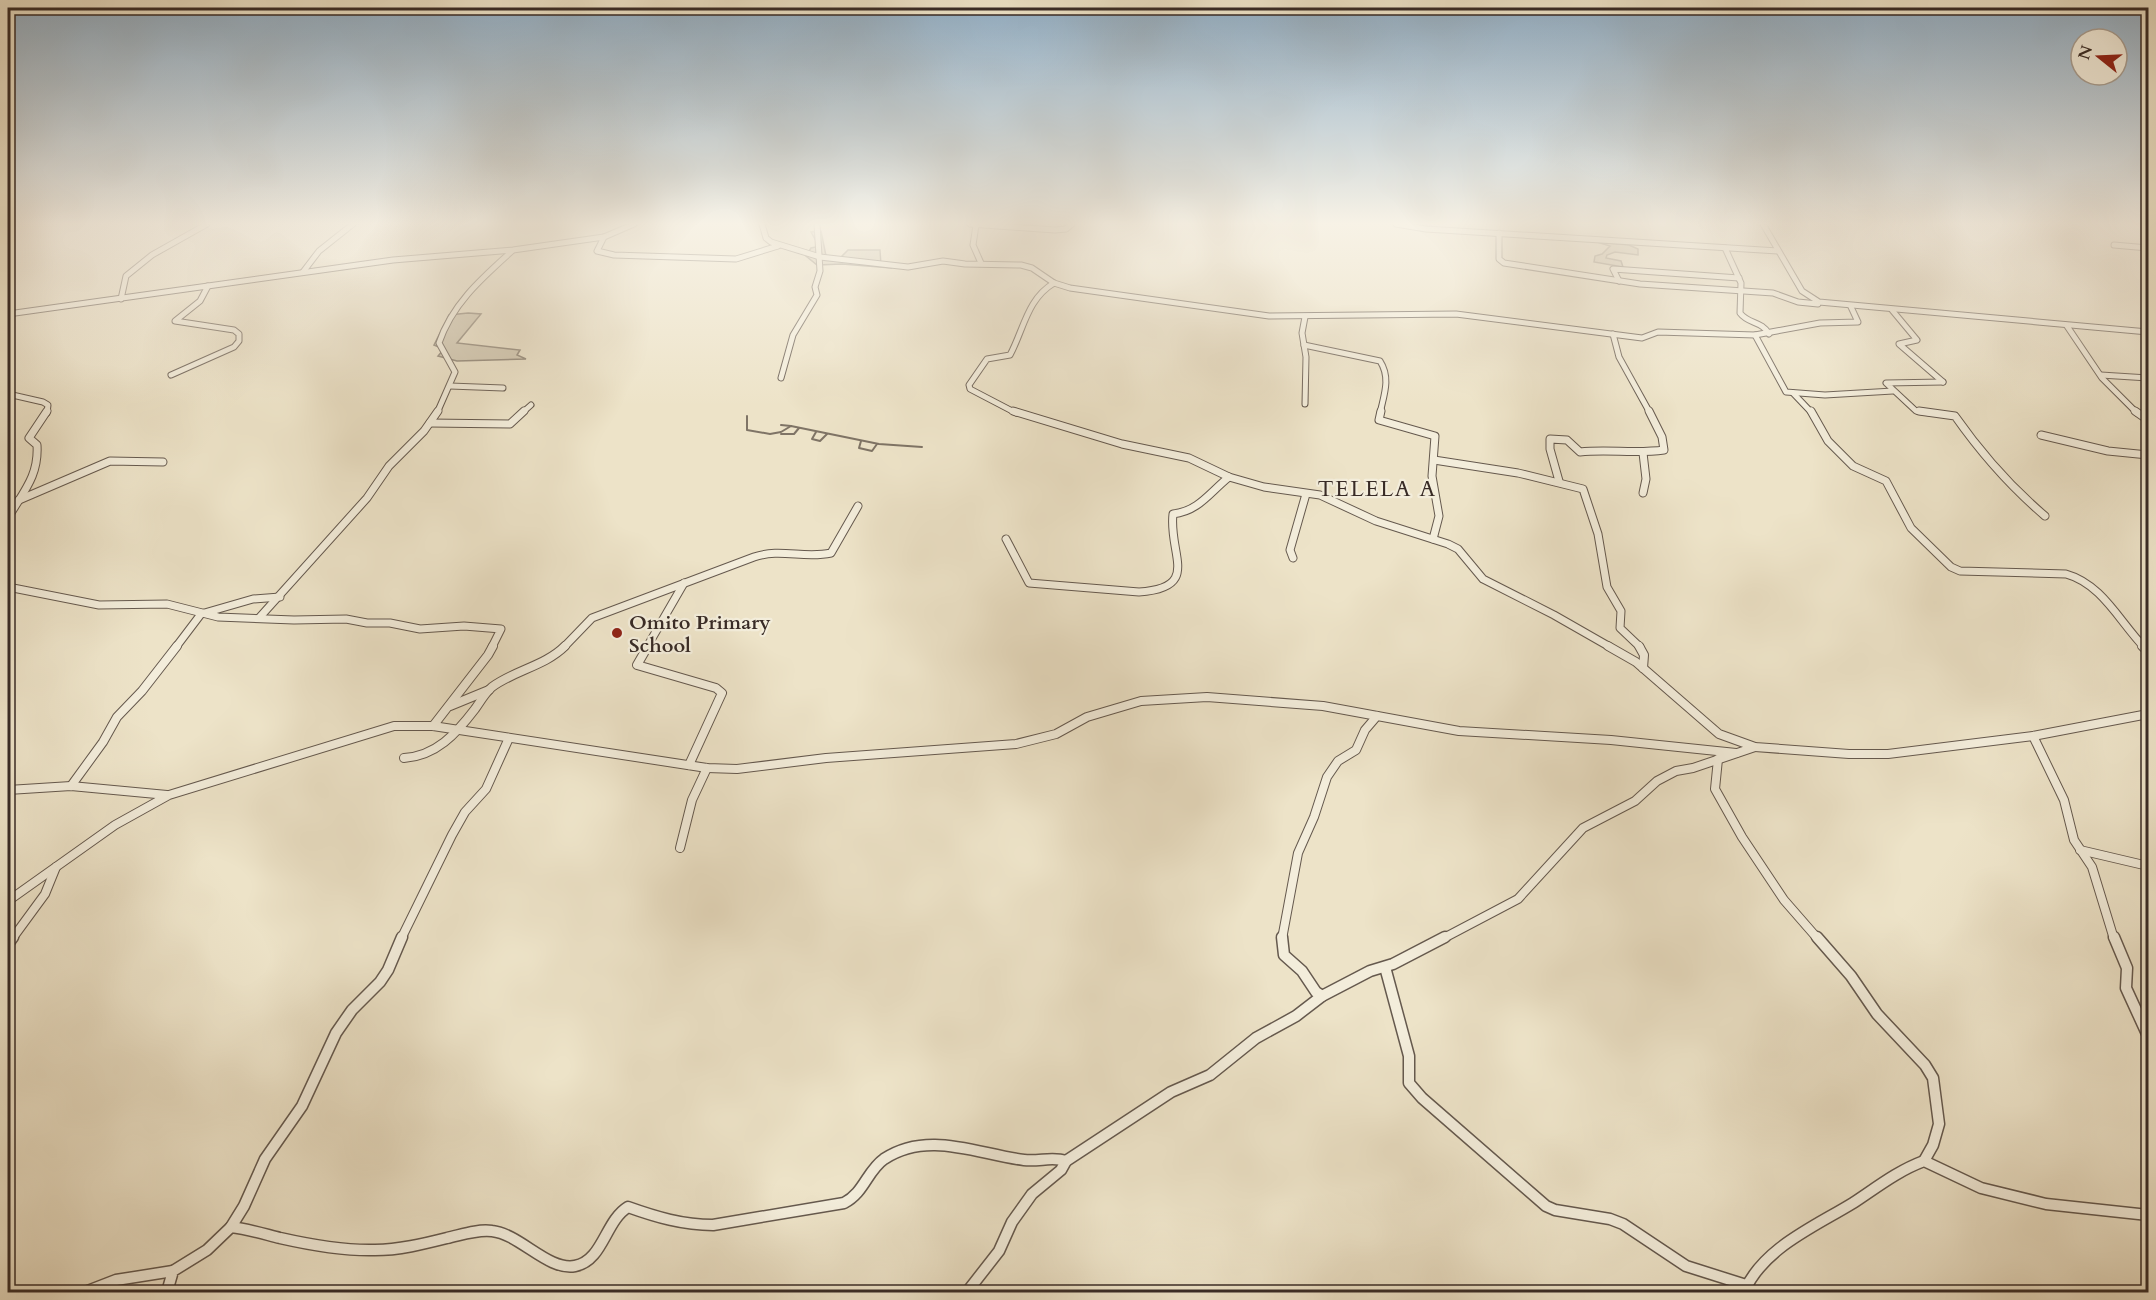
<svg xmlns="http://www.w3.org/2000/svg" width="2156" height="1300" font-family="Cardo,serif">
  <style>
    .green { fill: #cec4ac; stroke: #837869; stroke-width: 1.5 }
    .lines { fill: none; stroke-linecap: round; stroke-linejoin: round }
    .stream { stroke: #7f7466; stroke-width: 2 }
    .minor-far3-casing { stroke: #65594e; stroke-width: 7 }
    .minor-far2-casing { stroke: #65594e; stroke-width: 9 }
    .minor-far1-casing { stroke: #65594e; stroke-width: 10 }
    .minor-casing { stroke: #65594e; stroke-width: 13 }
    .minor-far3 { stroke: #f3eddb; stroke-width: 5 }
    .minor-far2 { stroke: #f3eddb; stroke-width: 7 }
    .minor-far1 { stroke: #f3eddb; stroke-width: 8 }
    .minor { stroke: #f3eddb; stroke-width: 10 }
    .poi-dot { fill: #8f2418; stroke: #f3eddb; stroke-width: 2 }
    .labels { text-anchor: middle; stroke-width: 4.5; stroke-linejoin: round; paint-order: stroke }
    .poi-label { font-size: 20px; font-weight: bold; fill: #382b26; stroke: #f3eddb; text-anchor: start }
    .quarter-label { font-size: 22px; letter-spacing: 1.5px; fill: #382b26; stroke: #f3eddb }
  </style>
  <rect width="100%" height="100%" fill="#ede3c8"/>
  <filter id="stains"><feTurbulence type="fractalNoise" baseFrequency=".00333" numOctaves="4"/><feColorMatrix values="0 0 0 0 .2 0 0 0 0 .09 0 0 0 0 .02 0 0 0 .5 -.17"/></filter>
  <radialGradient id="worn" r=".72"><stop offset=".6" stop-color="#630" stop-opacity="0"/><stop offset="1" stop-color="#630" stop-opacity=".3"/></radialGradient>
  <g class="green">
    <path d="M821,231L826,256L841,257L848,250H880L881,265L892,268L842,264L817,265L806,256L811,248L816,247V241L811,232Z"/>
    <path d="M1597,242L1629,245L1638,249V255L1615,252L1607,255L1606,258L1621,261L1623,267L1594,262L1595,256L1602,254L1610,246Z"/>
    <path d="M468,313L481,314L457,343L520,350L517,355L526,359L457,361L438,356L444,349L434,345L449,315Z"/>
  </g>
  <g class="lines">
    <g class="stream">
      <path d="M747,416V430L770,434L781,432L791,426L879,444L922,447"/>
      <path d="M781,425L791,426"/>
      <path d="M816,432L812,439L820,441L827,434"/>
      <path d="M781,434H794L799,428"/>
      <path d="M861,441L859,448L872,451L877,444"/>
    </g>
    <defs>
      <g id="minor-far3">
        <path d="M762,224L766,238L771,242L820,257L908,267L943,261L965,264L1021,265L1032,268L1054,283L1070,288L1269,316L1456,314L1642,338L1658,332L1755,335L1820,323L1858,322L1851,307"/>
        <path d="M970,224L1055,230L1066,229L1072,224"/>
        <path d="M1396,224L1426,229L1778,251"/>
        <path d="M1763,224L1802,291L1819,302L2148,332"/>
        <path d="M976,225L973,245L981,263"/>
        <path d="M1499,233V259L1504,263L1640,284L1773,293L1798,302L1818,304"/>
        <path d="M604,237L597,251L614,255L736,259L778,246"/>
        <path d="M2114,245L2148,248"/>
        <path d="M1725,248L1741,283L1740,313C1748,324 1762,321 1769,334"/>
        <path d="M303,272L319,251L353,224"/>
        <path d="M1619,281L1613,269L1739,278"/>
        <path d="M121,299L126,276L152,255L207,224"/>
        <path d="M1892,310L1917,340L1899,344L1943,382"/>
        <path d="M8,314L393,260L513,250L604,237L634,224"/>
        <path d="M1305,317L1302,333L1306,357L1305,404"/>
        <path d="M2067,326L2102,378L2137,413"/>
        <path d="M1613,334L1619,357L1650,413"/>
        <path d="M1755,335L1786,392L1825,395L1893,391"/>
        <path d="M1304,345L1380,361C1391,378 1384,395 1380,413"/>
        <path d="M171,375L234,347L239,341V334L234,330L175,321L200,301L208,286"/>
        <path d="M2101,375L2148,378"/>
        <path d="M781,378L793,335L817,295L815,287L820,271L817,224"/>
        <path d="M450,386L503,388"/>
        <path d="M1793,393L1812,413"/>
        <path d="M8,394L43,402L48,405L47,413"/>
        <path d="M437,413L455,372L439,343C452,304 482,278 512,251"/>
        <path d="M522,413L531,405"/>
        <path d="M1016,413L970,389L969,385L987,359L1010,355C1024,329 1027,299 1054,283"/>
        <path d="M1930,413L1916,411L1886,383L1943,382"/>
      </g>
      <g id="minor-far2">
        <path d="M1013,411L1122,444L1189,458L1229,477L1264,487L1320,495L1376,521L1448,544L1458,549L1483,579L1554,615L1610,647"/>
        <path d="M1381,411L1379,420L1435,436L1432,476L1439,516L1433,539"/>
        <path d="M1811,411L1828,441L1853,466L1886,481L1911,528L1951,567L1960,571L2066,574C2102,584 2119,621 2144,647"/>
        <path d="M1919,411L1955,416C1981,453 2011,487 2045,516"/>
        <path d="M2135,411L2148,420"/>
        <path d="M430,423L510,424L524,411"/>
        <path d="M2041,435L2108,451L2148,455"/>
        <path d="M1643,453L1646,479L1643,493"/>
        <path d="M1434,460L1518,473L1583,489L1598,534L1607,587L1621,611L1620,628L1640,647"/>
        <path d="M1559,481L1550,449V439L1567,440L1580,452C1608,449 1636,454 1664,450L1662,437L1649,411"/>
        <path d="M19,500L110,461L163,462"/>
        <path d="M8,518C23,492 39,476 37,445L29,438L47,411"/>
        <path d="M1006,539L1029,583L1139,592C1202,588 1168,554 1173,514C1199,511 1210,492 1229,477"/>
        <path d="M1293,558L1290,550L1306,494"/>
        <path d="M8,587L99,605L167,604L218,617L294,620L346,619L367,623H390L420,629L464,626L501,629L492,647"/>
        <path d="M259,618L367,498L389,466L424,431L438,411"/>
        <path d="M176,647L201,614L253,599L280,597"/>
        <path d="M564,647L592,618L754,557C780,548 805,559 831,553L858,506"/>
        <path d="M647,647L684,583"/>
      </g>
      <g id="minor-far1">
        <path d="M648,646L637,665L716,688L722,693L689,765"/>
        <path d="M1608,646L1636,662L1719,734L1755,747L1849,754H1888L2033,736L2148,714"/>
        <path d="M1639,646L1644,655L1643,668"/>
        <path d="M2142,646L2148,652"/>
        <path d="M450,706L489,690"/>
        <path d="M433,726L488,655L493,646"/>
        <path d="M2033,736L2064,800L2074,840L2092,867L2114,939"/>
        <path d="M404,758C436,756 456,734 475,709C480,702 485,693 492,687C515,670 545,666 565,646"/>
        <path d="M1718,759L1715,789L1742,837L1784,900L1818,939"/>
        <path d="M71,786L103,742L117,717L142,691L177,646"/>
        <path d="M8,790L71,786L167,795"/>
        <path d="M680,848L692,800L707,768"/>
        <path d="M2080,850L2148,866"/>
        <path d="M8,901L115,825L169,795L394,726H433L707,768L737,769L826,758L1016,744L1056,734L1087,717L1141,701L1207,697L1323,706L1459,731L1611,740L1736,753"/>
        <path d="M12,939L45,894L56,867"/>
        <path d="M401,939L452,835L465,812L486,789L509,738"/>
        <path d="M1282,939L1298,853L1314,817L1327,777L1338,761L1356,750L1365,730L1377,716"/>
        <path d="M1442,939L1518,899L1583,828L1635,801L1657,781L1676,771L1693,768L1755,747"/>
      </g>
      <g id="minor">
        <path d="M1282,937L1284,955L1302,971L1316,992L1322,996"/>
        <path d="M1817,937L1851,976L1877,1014L1925,1065L1933,1078L1939,1124L1933,1145L1924,1161"/>
        <path d="M2114,937L2127,968L2126,988L2148,1036"/>
        <path d="M8,944L13,937"/>
        <path d="M1385,967L1409,1056V1083L1422,1098L1546,1206L1555,1210L1610,1219L1623,1224L1686,1266L1746,1285"/>
        <path d="M231,1227L244,1206L265,1159L302,1106L336,1033L352,1010L380,982L388,970L402,937"/>
        <path d="M85,1292L116,1280L173,1271"/>
        <path d="M167,1292L173,1271L207,1250L231,1227C248,1229 264,1234 280,1238C311,1245 343,1251 375,1250C399,1250 423,1244 447,1238C461,1235 477,1229 492,1231C520,1234 548,1271 575,1266C603,1261 605,1221 628,1207C656,1217 683,1225 713,1225L844,1203C864,1193 867,1171 884,1159C928,1130 977,1154 1024,1160C1039,1162 1052,1156 1066,1161"/>
        <path d="M967,1292L999,1251L1012,1222L1032,1194L1061,1170L1066,1161L1171,1092L1210,1075L1256,1038L1296,1016L1322,996L1370,971L1393,964L1445,937"/>
        <path d="M1744,1292C1763,1248 1814,1227 1853,1203C1876,1188 1897,1171 1924,1161L1981,1188L2046,1204L2148,1215"/>
      </g>
    </defs>
    <use href="#minor-far3" class="minor-far3-casing"/>
    <use href="#minor-far2" class="minor-far2-casing"/>
    <use href="#minor-far1" class="minor-far1-casing"/>
    <use href="#minor" class="minor-casing"/>
    <use href="#minor-far3" class="minor-far3"/>
    <use href="#minor-far2" class="minor-far2"/>
    <use href="#minor-far1" class="minor-far1"/>
    <use href="#minor" class="minor"/>
  </g>
  <linearGradient id="sky" x2="0" y2="1"><stop stop-color="#91aec5"/><stop offset="0.55" stop-color="#f7f2e6"/><stop offset="1" stop-color="#f7f2e6" stop-opacity="0"/></linearGradient>
  <rect width="2156" height="406" fill="url(#sky)"/>
  <circle class="poi-dot" cx="617" cy="633" r="6"/>
  <g class="labels">
    <g class="poi-label">
      <text x="629" y="629">Omito Primary<tspan x="629" dy="23">School</tspan></text>
    </g>
    <g class="quarter-label">
      <text x="1377" y="496">TELELA A</text>
    </g>
  </g>
  <rect width="2156" height="1300" fill="none" stroke="#ede3c8" stroke-width="30"/>
  <rect x="9" y="9" width="2138" height="1282" fill="none" stroke="#382b26" stroke-width="3"/>
  <rect x="15" y="15" width="2126" height="1270" fill="none" stroke="#382b26" stroke-width="1.5"/>
  <g transform="translate(2099 57) rotate(288)"><circle r="28" fill="#f3eddb" stroke="#a89f93" stroke-width="1.5"/>
  <path d="M0-4.5L10 22L0 15L-10 22Z" fill="#8f2418"/>
  <text y="-9" font-size="16" font-weight="bold" text-anchor="middle" fill="#382b26">N</text>
  </g>
  <rect width="100%" height="100%" filter="url(#stains)"/>
  <rect width="100%" height="100%" fill="url(#worn)"/>
</svg>
